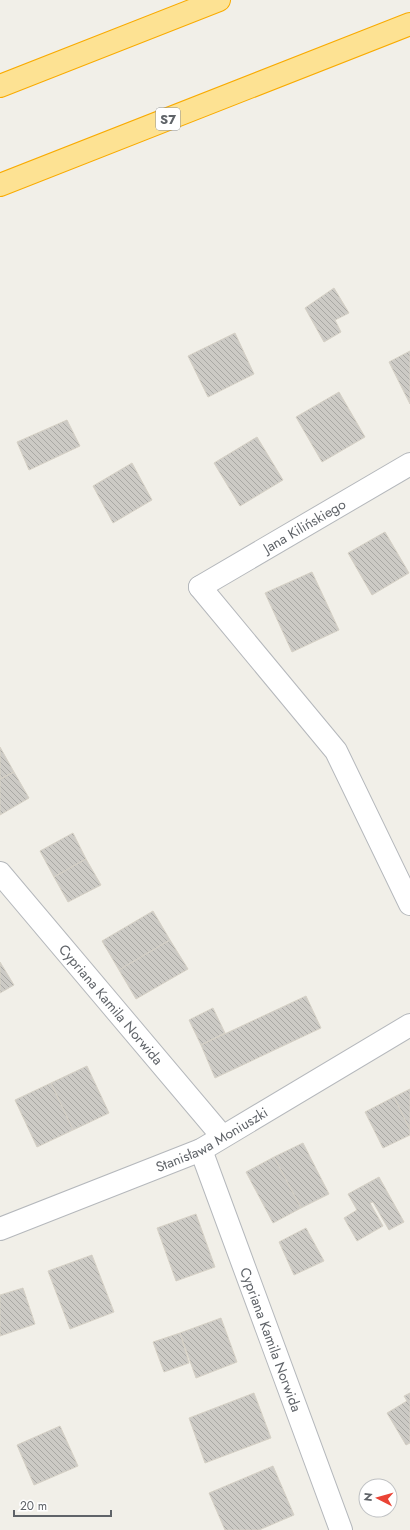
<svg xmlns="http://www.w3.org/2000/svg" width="410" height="1530" font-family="Jost,sans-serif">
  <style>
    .building { fill: url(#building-back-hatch); stroke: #d6d1c6 }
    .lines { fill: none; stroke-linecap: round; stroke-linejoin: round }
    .pedestrian-casing { stroke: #b5b8bc; stroke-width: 24 }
    .minor-casing { stroke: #b5b8bc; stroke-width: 24 }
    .motorway-casing { stroke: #f9ab00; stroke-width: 24 }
    .pedestrian { stroke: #fff; stroke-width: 22 }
    .minor { stroke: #fff; stroke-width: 22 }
    .motorway { stroke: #fde293; stroke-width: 22 }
    .labels { text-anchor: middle; stroke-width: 4; stroke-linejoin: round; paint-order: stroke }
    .shield { fill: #fff; stroke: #8f9295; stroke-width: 1 }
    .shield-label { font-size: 13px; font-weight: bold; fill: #5f6368 }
    .street-label { font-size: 14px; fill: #5f6368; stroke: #fff }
  </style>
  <defs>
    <pattern id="building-back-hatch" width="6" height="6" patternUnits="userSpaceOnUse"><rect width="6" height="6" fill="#cccac5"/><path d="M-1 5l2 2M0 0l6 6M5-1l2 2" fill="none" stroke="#a9a8a4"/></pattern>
  </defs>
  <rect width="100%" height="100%" fill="#f1efe8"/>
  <g class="building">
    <path d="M334,288L349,313L335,320L341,332L324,342L305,308Z"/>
    <path d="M235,333L254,374L208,397L188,356Z"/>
    <path d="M410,351V404L389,362Z"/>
    <path d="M339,392L365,437L322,462L296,417Z"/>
    <path d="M67,420L80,446L29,470L17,442Z"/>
    <path d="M257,437L283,480L240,506L214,463Z"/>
    <path d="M132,463L152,500L113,523L93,486Z"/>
    <path d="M385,532L409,573L372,595L348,553Z"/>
    <path d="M312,572L339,630L292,652L265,593Z"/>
    <path d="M0,747L14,772L0,779Z"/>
    <path d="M14,772L29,798L0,815V779Z"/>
    <path d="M73,833L86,859L54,877L40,851Z"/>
    <path d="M86,859L101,885L68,902L54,877Z"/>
    <path d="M153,911L170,940L119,970L102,941Z"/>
    <path d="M170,940L188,969L136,999L119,970Z"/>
    <path d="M0,962L14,985L0,993Z"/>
    <path d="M306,996L321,1028L215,1078L201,1045Z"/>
    <path d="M213,1008L225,1033L201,1045L189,1020Z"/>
    <path d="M87,1066L109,1113L73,1130L51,1083Z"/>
    <path d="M51,1083L73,1130L37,1147L15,1100Z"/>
    <path d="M410,1089V1130L394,1097Z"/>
    <path d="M394,1097L410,1130V1135L383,1148L365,1112Z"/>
    <path d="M303,1143L329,1194L301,1208L274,1157Z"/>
    <path d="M274,1157L301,1208L273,1223L246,1172Z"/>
    <path d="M379,1177L404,1222L389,1230L373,1202L370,1203L383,1226L357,1241L344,1218L357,1210L348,1194Z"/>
    <path d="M196,1214L215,1267L176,1281L157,1228Z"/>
    <path d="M306,1228L324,1261L294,1275L279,1242Z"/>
    <path d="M92,1255L114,1312L70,1329L48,1271Z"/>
    <path d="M23,1288L35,1324L0,1336V1295Z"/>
    <path d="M221,1318L237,1362L196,1378L180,1333Z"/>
    <path d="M180,1333L189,1363L164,1372L153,1342Z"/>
    <path d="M254,1393L271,1438L205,1463L189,1418Z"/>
    <path d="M410,1393V1443L406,1445L387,1413L407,1401L404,1396Z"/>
    <path d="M60,1426L78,1466L34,1485L17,1445Z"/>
    <path d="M273,1466L294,1515L259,1530H225L209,1493Z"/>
  </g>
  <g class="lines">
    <defs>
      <path id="pedestrian" d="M200,587L336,751L410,904"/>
      <g id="minor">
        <path id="s1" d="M200,587L410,464"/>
        <path id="s2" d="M0,873L222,1136"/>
        <path id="s3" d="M201,1150L341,1530"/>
        <path id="s4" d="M0,1229L201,1150L410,1025"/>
      </g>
      <g id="motorway">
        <path d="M0,86L219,0"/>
        <path d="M0,185L410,24"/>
      </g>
    </defs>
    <use href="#pedestrian" class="pedestrian-casing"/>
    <use href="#minor" class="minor-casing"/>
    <use href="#motorway" class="motorway-casing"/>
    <use href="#pedestrian" class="pedestrian"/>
    <use href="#minor" class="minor"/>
    <use href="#motorway" class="motorway"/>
  </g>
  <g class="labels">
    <rect class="shield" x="156" y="108" width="24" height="22" rx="3"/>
    <g class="shield-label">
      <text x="168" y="124">S7</text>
    </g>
    <g class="street-label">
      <text dy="5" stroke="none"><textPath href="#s1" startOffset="121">Jana Kilińskiego</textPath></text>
      <text dy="5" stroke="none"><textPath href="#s2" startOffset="172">Cypriana Kamila Norwida</textPath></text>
      <text dy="5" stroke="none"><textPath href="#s4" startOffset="230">Stanisława Moniuszki</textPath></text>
      <text dy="5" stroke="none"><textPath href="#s3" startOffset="202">Cypriana Kamila Norwida</textPath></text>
    </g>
  </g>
  <g transform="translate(378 1498) rotate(276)"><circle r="19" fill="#ffffff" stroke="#bfc1c3"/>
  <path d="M0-3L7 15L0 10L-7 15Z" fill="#ea4335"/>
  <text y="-6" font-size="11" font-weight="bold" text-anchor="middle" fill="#5f6368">N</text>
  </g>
  <path d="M14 1510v6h97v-6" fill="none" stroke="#5f6368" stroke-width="2"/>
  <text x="20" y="1510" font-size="12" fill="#5f6368" stroke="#ffffff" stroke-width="3" paint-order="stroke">20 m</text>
</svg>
